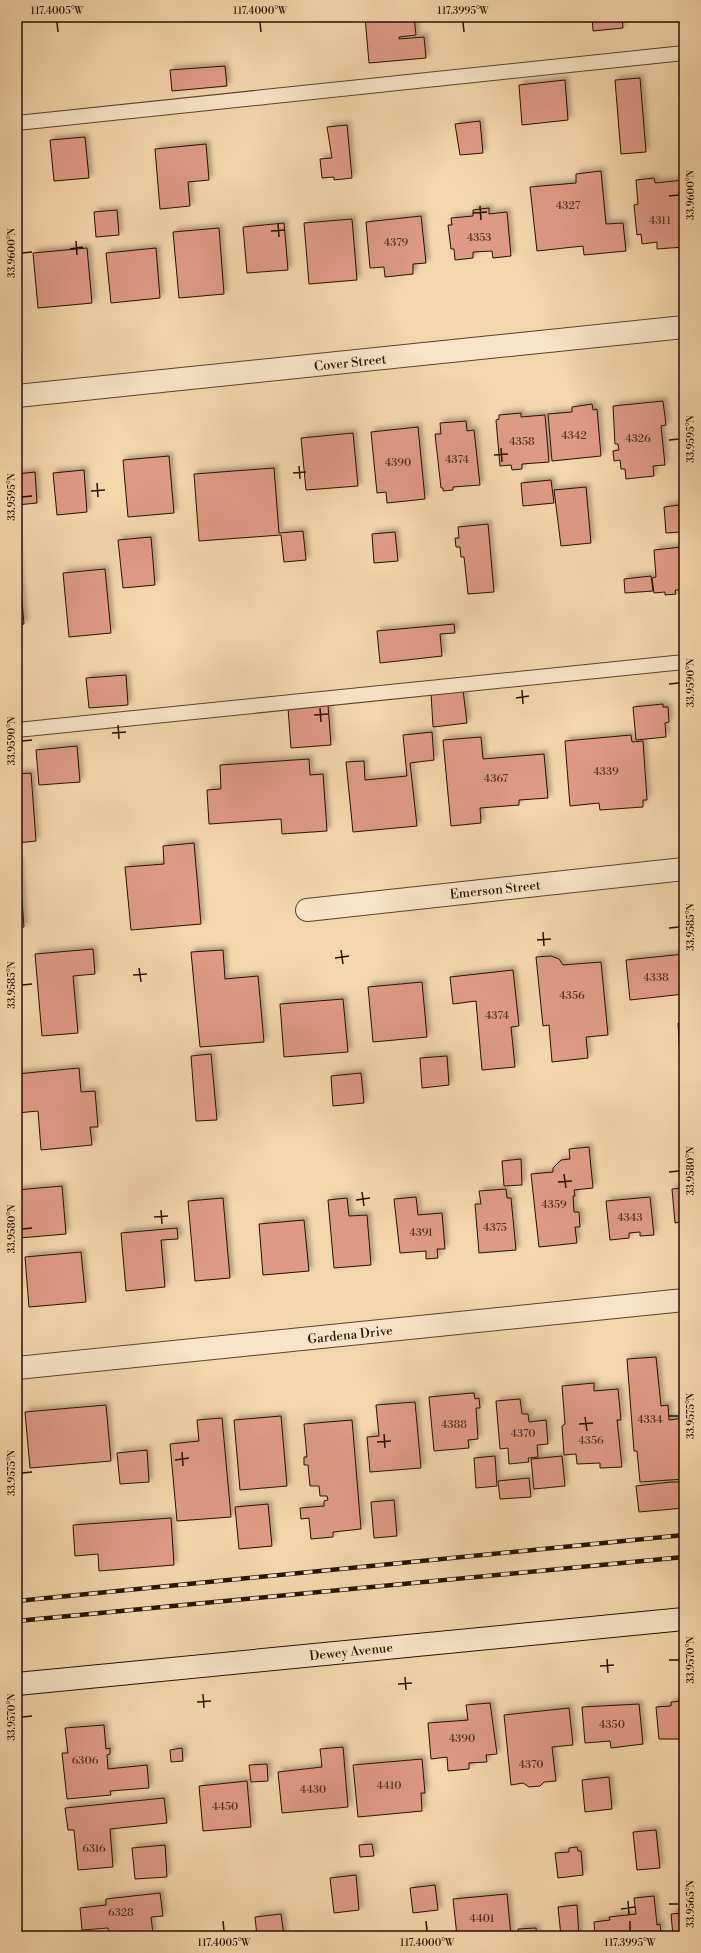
<svg xmlns="http://www.w3.org/2000/svg" width="701" height="1953" font-family="'Libre Bodoni',serif">
  <style>
    .building { fill: #df9a84; stroke: #261103; filter: url(#shadow) }
    .lines { fill: none; stroke-linecap: round; stroke-linejoin: round }
    .lane-casing { stroke: #5a422d; stroke-width: 16 }
    .street-casing { stroke: #5a422d; stroke-width: 24 }
    .secondary-casing { stroke: #261103; stroke-width: 24 }
    .lane { stroke: #f8e4c8; stroke-width: 14 }
    .street { stroke: #f8e4c8; stroke-width: 22 }
    .secondary { stroke: #f8e4c8; stroke-width: 22 }
    .rail-casing { stroke: #261103; stroke-width: 4.5 }
    .rail { stroke: #f8e4c8; stroke-width: 3; stroke-dasharray: 9; stroke-linecap: butt }
    .ticks { fill: none; stroke: #261103; stroke-width: 1.5 }
    .labels { text-anchor: middle; stroke-width: 3; stroke-linejoin: round; paint-order: stroke }
    .number-label { font-size: 11px; fill: #543323 }
    .street-label { font-size: 13px; fill: #261103; stroke: #f8e4c8 }
    .neatline { fill: none; stroke: #261103; stroke-width: 1.5 }
    .ticks-label { font-size: 10px; text-anchor: middle; fill: #261103 }
  </style>
  <defs>
    <filter id="shadow"><feDropShadow dx="3.5" dy="-3.5" stdDeviation="2" flood-color="#0004"/></filter>
  </defs>
  <rect width="100%" height="100%" fill="#f4d6ab"/>
  <filter id="stains"><feTurbulence type="fractalNoise" baseFrequency=".005" numOctaves="4"/><feColorMatrix values="0 0 0 0 .2 0 0 0 0 .09 0 0 0 0 .02 0 0 0 .5 -.17"/></filter>
  <radialGradient id="worn" r=".72"><stop offset=".6" stop-color="#630" stop-opacity="0"/><stop offset="1" stop-color="#630" stop-opacity=".3"/></radialGradient>
  <g class="building">
    <path d="M17,17H56V18L17,22Z"/>
    <path d="M294,17H314V19L294,21Z"/>
    <path d="M365,17H414L416,35L399,37V39L424,37L426,58L369,63Z"/>
    <path d="M592,17H622L623,28L593,31Z"/>
    <path d="M225,66L227,86L172,91L170,70Z"/>
    <path d="M640,78L646,152L621,154L615,80Z"/>
    <path d="M565,80L568,120L522,125L519,85Z"/>
    <path d="M480,121L483,153L460,155L455,124Z"/>
    <path d="M347,125L352,178L334,180V177L322,178L320,159L332,158L327,127Z"/>
    <path d="M85,137L89,178L54,181L50,140Z"/>
    <path d="M206,144L209,180L188,182L190,206L160,209L155,149Z"/>
    <path d="M601,171L606,224L623,223L626,251L584,255L583,246L537,251L530,187L576,183V174Z"/>
    <path d="M654,178L655,183L684,180V247L657,249V242L642,244L641,234L637,235L634,205L638,204L636,180Z"/>
    <path d="M489,208V214L507,212L511,256L493,258L492,251L473,252V258L455,260L454,249H451L448,225H452L451,218L473,216V210Z"/>
    <path d="M117,210L119,235L96,237L94,212Z"/>
    <path d="M421,216L426,263L413,264V274L385,277L384,267L370,268L366,222Z"/>
    <path d="M352,219L357,280L309,284L304,223Z"/>
    <path d="M284,223L288,270L247,273L243,227Z"/>
    <path d="M219,228L224,294L179,298L173,232Z"/>
    <path d="M87,248L92,303L38,308L33,253Z"/>
    <path d="M156,248L160,298L111,303L106,253Z"/>
    <path d="M663,401L666,425L661,426L665,465L653,466L654,476L626,479L625,469H621L620,460L614,461L613,451L619,450L618,444H615L613,406Z"/>
    <path d="M592,404L593,410L597,409L601,456L552,461L548,414L572,412V407Z"/>
    <path d="M521,413V417L545,415L549,462L522,464V469L512,470L511,465L500,466L496,420L499,419V415Z"/>
    <path d="M466,421L467,431L474,430L480,485L453,487V490L443,491V488H441L435,434H441L440,423Z"/>
    <path d="M418,427L425,499L387,503L386,492L377,493L371,432Z"/>
    <path d="M353,433L358,486L306,490L301,438Z"/>
    <path d="M169,456L174,513L128,517L123,460Z"/>
    <path d="M274,468L279,533L303,531L306,560L284,562L281,535L199,541L194,474Z"/>
    <path d="M84,470L87,512L57,515L53,473Z"/>
    <path d="M35,472L37,503L17,505V474Z"/>
    <path d="M551,480L554,503L523,506L521,483Z"/>
    <path d="M586,487L591,543L561,546L554,490Z"/>
    <path d="M679,505L681,532L666,533L664,507Z"/>
    <path d="M488,524L494,592L468,594L464,557H461L460,547H456L455,538H459L458,527Z"/>
    <path d="M395,532L398,561L374,563L372,534Z"/>
    <path d="M151,537L155,585L123,588L118,540Z"/>
    <path d="M17,544L24,624L17,625Z"/>
    <path d="M682,547L684,590H675L676,594L665,595V592L654,593L652,578L656,577L654,550Z"/>
    <path d="M105,569L111,633L69,637L63,573Z"/>
    <path d="M651,576L653,591L625,593L624,579Z"/>
    <path d="M454,624L455,633L440,634L442,656L380,663L377,631Z"/>
    <path d="M126,675L128,705L89,708L86,678Z"/>
    <path d="M463,690L467,723L433,727L431,693Z"/>
    <path d="M663,704V707H668L669,722L665,723L666,737L636,740L633,707Z"/>
    <path d="M328,705L331,745L291,748L288,708Z"/>
    <path d="M432,732L434,760L410,763L417,826L353,832L346,762L364,761L365,780L407,776L403,735Z"/>
    <path d="M631,735L632,742L643,741L647,800H643V807L600,810L599,803L570,806L565,741Z"/>
    <path d="M481,737L483,759L544,754L548,798L519,800V805L480,808L481,823L451,826L443,740Z"/>
    <path d="M77,746L80,782L39,785L36,750Z"/>
    <path d="M309,759L310,775L323,774L327,831L282,834L281,819L209,824L207,790L221,789L220,765Z"/>
    <path d="M31,773L36,841L17,843V774Z"/>
    <path d="M194,843L201,924L131,930L125,867L164,864L163,846Z"/>
    <path d="M17,861H19L24,927H17Z"/>
    <path d="M93,949L95,974L73,976L78,1033L42,1036L35,954Z"/>
    <path d="M223,950L225,979L258,976L264,1042L200,1047L191,952Z"/>
    <path d="M684,954V994L630,1000L626,960Z"/>
    <path d="M551,956L559,959L563,965L601,962L608,1035L586,1037L588,1058L552,1062L549,1025L543,1026L536,957Z"/>
    <path d="M513,970L519,1026L511,1027L515,1067L482,1070L476,1001L453,1004L450,977Z"/>
    <path d="M422,982L427,1037L373,1042L368,987Z"/>
    <path d="M343,999L348,1052L284,1057L280,1004Z"/>
    <path d="M678,1023H684V1053L680,1054Z"/>
    <path d="M211,1054L217,1120L196,1121L191,1056Z"/>
    <path d="M447,1056L449,1085L422,1088L420,1058Z"/>
    <path d="M79,1068L81,1092L95,1091L98,1127H90L92,1145L41,1150L38,1111L17,1113V1074Z"/>
    <path d="M361,1073L364,1103L333,1106L331,1076Z"/>
    <path d="M589,1147L593,1188L574,1190L575,1196H573L574,1212H579L580,1227H575L577,1243L539,1247L531,1174L553,1172V1168L561,1160L570,1159L569,1149Z"/>
    <path d="M521,1159L522,1185L504,1186L502,1161Z"/>
    <path d="M62,1186L66,1234L19,1238L17,1190Z"/>
    <path d="M684,1188V1233L682,1234L681,1222L675,1223L672,1189Z"/>
    <path d="M506,1189L507,1198H511L516,1250L479,1253L475,1204H481L479,1191Z"/>
    <path d="M416,1197L418,1215L442,1213L445,1249H437L438,1258L426,1259V1251L400,1253L394,1199Z"/>
    <path d="M650,1197L654,1235L640,1236V1232L629,1233V1238L610,1240L606,1201Z"/>
    <path d="M223,1198L230,1278L195,1281L188,1201Z"/>
    <path d="M347,1198L349,1216L367,1215L371,1265L334,1268L328,1200Z"/>
    <path d="M304,1220L309,1271L263,1275L259,1224Z"/>
    <path d="M177,1228L178,1239L161,1240L165,1287L126,1291L121,1233Z"/>
    <path d="M81,1252L86,1302L29,1307L25,1257Z"/>
    <path d="M656,1357L661,1406L668,1405L669,1420L684,1418V1479L640,1482L637,1451H634L627,1359Z"/>
    <path d="M594,1383V1391L618,1389L621,1420H617L622,1467L600,1468V1463L577,1464L576,1454L564,1455L562,1426L565,1424L562,1386Z"/>
    <path d="M472,1393H474L475,1399L479,1398L480,1408H476L478,1439L468,1440L469,1448L434,1451L429,1397Z"/>
    <path d="M520,1399L522,1414H528L529,1422L546,1420L548,1444L537,1445L538,1457L528,1458L529,1462L509,1464L508,1448L500,1449L496,1401Z"/>
    <path d="M415,1402L421,1468L370,1472L367,1437L379,1436L376,1405Z"/>
    <path d="M106,1405L111,1461L30,1468L25,1412Z"/>
    <path d="M281,1416L287,1486L240,1490L234,1420Z"/>
    <path d="M222,1418L231,1517L177,1521L170,1444L199,1441L197,1420Z"/>
    <path d="M352,1420L361,1529L333,1532V1537L311,1539L309,1518L301,1519L300,1508L324,1506V1501L328,1500L327,1496H320L319,1486H310L308,1465H304V1457H307L304,1424Z"/>
    <path d="M147,1450L149,1482L120,1484L117,1453Z"/>
    <path d="M495,1456L497,1486L476,1488L474,1458Z"/>
    <path d="M562,1456L565,1486L534,1489L531,1459Z"/>
    <path d="M529,1478L531,1497L500,1499L498,1481Z"/>
    <path d="M671,1482H684V1508L639,1512L636,1486Z"/>
    <path d="M394,1500L397,1536L374,1538L371,1502Z"/>
    <path d="M268,1504L272,1546L239,1549L235,1507Z"/>
    <path d="M171,1518L174,1565L99,1571L98,1554L75,1556L73,1525Z"/>
    <path d="M684,1701V1739H659L656,1707L671,1706V1702Z"/>
    <path d="M490,1703L497,1754L486,1755L487,1762L469,1763V1769L448,1771L447,1757L431,1759L428,1723L468,1720L466,1705Z"/>
    <path d="M639,1704L643,1744L611,1748L610,1741L585,1743L582,1707Z"/>
    <path d="M569,1708L573,1745L552,1747L556,1781L544,1782L540,1786L529,1787L523,1783L511,1785L504,1715Z"/>
    <path d="M104,1725L106,1749L110,1748V1754L107,1755L108,1769L147,1765L149,1788L110,1791L111,1795L67,1799L62,1753H68L65,1728Z"/>
    <path d="M343,1747L348,1807L282,1813L278,1772L322,1767L320,1749Z"/>
    <path d="M182,1748L183,1761L171,1762L170,1750Z"/>
    <path d="M422,1759L425,1793H421L422,1811L358,1817L353,1765Z"/>
    <path d="M267,1764L268,1781L251,1782L249,1765Z"/>
    <path d="M609,1777L612,1809L585,1812L582,1780Z"/>
    <path d="M247,1781L251,1827L203,1831L199,1786Z"/>
    <path d="M164,1798L167,1823L110,1829L113,1867L78,1870L74,1830H68L65,1808Z"/>
    <path d="M656,1830L660,1868L637,1870L633,1832Z"/>
    <path d="M372,1844L374,1856L360,1857L359,1845Z"/>
    <path d="M165,1845L167,1877L135,1879L132,1848Z"/>
    <path d="M577,1847L578,1851H581L583,1875L558,1878L555,1853L569,1852V1848Z"/>
    <path d="M356,1875L359,1910L334,1913L330,1878Z"/>
    <path d="M435,1885L438,1910L413,1913L410,1888Z"/>
    <path d="M160,1893L163,1916L151,1917L153,1934L146,1935L147,1936H109L108,1928L82,1930L80,1908L106,1905V1899Z"/>
    <path d="M507,1894L511,1936H457L453,1899Z"/>
    <path d="M654,1896L657,1925L660,1924L661,1932H657L658,1936H595L594,1922L610,1920L609,1917L636,1914L634,1898Z"/>
    <path d="M577,1905L579,1936H561L558,1907Z"/>
    <path d="M684,1913V1936H673L671,1914Z"/>
    <path d="M281,1914L284,1936H257L255,1917Z"/>
    <path d="M536,1928L537,1936H518V1929Z"/>
  </g>
  <g class="lines">
    <defs>
      <g id="lane">
        <path d="M17,123L684,53"/>
        <path d="M17,730L684,662"/>
      </g>
      <g id="street">
        <path d="M17,396L684,327"/>
        <path d="M307,910L684,869"/>
        <path d="M17,1368L684,1300"/>
      </g>
      <path id="secondary" d="M17,1684L684,1619"/>
    </defs>
    <use href="#lane" class="lane-casing"/>
    <use href="#street" class="street-casing"/>
    <use href="#secondary" class="secondary-casing"/>
    <use href="#lane" class="lane"/>
    <use href="#street" class="street"/>
    <use href="#secondary" class="secondary"/>
    <defs>
      <g id="rail">
        <path d="M17,1601L684,1535"/>
        <path d="M17,1621L684,1557"/>
      </g>
    </defs>
    <use href="#rail" class="rail-casing"/>
    <use href="#rail" class="rail"/>
  </g>
  <path class="ticks" d="M57,22L58,32M260,22L261,32M463,22L464,32M669,196L679,195M480,206L481,220M473,213L487,212M278,223L279,237M271,231L285,230M76,241L77,255M70,249L83,247M22,253L32,252M669,440L679,439M501,448L502,462M494,455L508,454M299,466L300,479M293,473L306,472M97,483L98,497M91,491L105,490M22,497L32,496M669,684L679,683M522,690L523,704M516,698L529,696M320,708L321,722M314,715L328,714M118,725L119,739M112,733L126,732M22,741L32,740M669,928L679,927M543,932L544,946M537,940L551,939M341,950L343,964M335,958L349,956M139,968L141,982M133,975L147,974M22,985L32,984M669,1172L679,1171M564,1174L566,1188M558,1182L572,1181M362,1192L364,1206M356,1200L370,1198M161,1210L162,1224M154,1217L168,1216M22,1229L32,1228M669,1416H679M585,1417L587,1431M579,1424L593,1423M384,1434L385,1448M377,1442L391,1441M182,1452L183,1466M175,1460L189,1458M22,1473L32,1472M607,1659L608,1673M669,1660H679M600,1666L614,1665M405,1677L406,1690M398,1684L412,1683M203,1694L204,1708M197,1702L211,1701M22,1717L32,1716M628,1901L629,1915M669,1904H679M621,1909L635,1907M223,1921L224,1931M426,1921L427,1931M630,1921V1931"/>
  <g class="labels">
    <g class="number-label">
      <text x="568" y="209">4327</text>
      <text x="660" y="224">4311</text>
      <text x="479" y="241">4353</text>
      <text x="396" y="246">4379</text>
      <text x="574" y="439">4342</text>
      <text x="638" y="442">4326</text>
      <text x="522" y="445">4358</text>
      <text x="457" y="463">4374</text>
      <text x="398" y="466">4390</text>
      <text x="606" y="775">4339</text>
      <text x="496" y="782">4367</text>
      <text x="656" y="981">4338</text>
      <text x="572" y="999">4356</text>
      <text x="497" y="1019">4374</text>
      <text x="554" y="1208">4359</text>
      <text x="630" y="1221">4343</text>
      <text x="495" y="1231">4375</text>
      <text x="421" y="1236">4391</text>
      <text x="650" y="1423">4334</text>
      <text x="454" y="1428">4388</text>
      <text x="523" y="1437">4370</text>
      <text x="591" y="1444">4356</text>
      <text x="612" y="1728">4350</text>
      <text x="462" y="1742">4390</text>
      <text x="85" y="1764">6306</text>
      <text x="531" y="1768">4370</text>
      <text x="389" y="1789">4410</text>
      <text x="313" y="1793">4430</text>
      <text x="225" y="1810">4450</text>
      <text x="94" y="1852">6316</text>
      <text x="121" y="1916">6328</text>
      <text x="482" y="1922">4401</text>
    </g>
    <g class="street-label">
      <text transform="translate(350 362) rotate(-6)" y="5">Cover Street</text>
      <text transform="translate(495 889) rotate(-6)" y="5">Emerson Street</text>
      <text transform="translate(350 1334) rotate(-6)" y="5">Gardena Drive</text>
      <text transform="translate(351 1651) rotate(-6)" y="5">Dewey Avenue</text>
    </g>
  </g>
  <rect width="701" height="1953" fill="none" stroke="#f4d6ab" stroke-width="44"/>
  <rect x="22" y="22" width="657" height="1909" class="neatline"/>
  <g class="ticks-label">
    <text x="57" y="14">117.4005°W</text>
    <text x="260" y="14">117.4000°W</text>
    <text x="463" y="14">117.3995°W</text>
    <text transform="translate(690 195) rotate(-90)" y="4">33.9600°N</text>
    <text transform="translate(11 253) rotate(-90)" y="4">33.9600°N</text>
    <text transform="translate(690 439) rotate(-90)" y="4">33.9595°N</text>
    <text transform="translate(11 497) rotate(-90)" y="4">33.9595°N</text>
    <text transform="translate(690 683) rotate(-90)" y="4">33.9590°N</text>
    <text transform="translate(11 741) rotate(-90)" y="4">33.9590°N</text>
    <text transform="translate(690 927) rotate(-90)" y="4">33.9585°N</text>
    <text transform="translate(11 985) rotate(-90)" y="4">33.9585°N</text>
    <text transform="translate(690 1171) rotate(-90)" y="4">33.9580°N</text>
    <text transform="translate(11 1229) rotate(-90)" y="4">33.9580°N</text>
    <text transform="translate(690 1416) rotate(-90)" y="4">33.9575°N</text>
    <text transform="translate(11 1473) rotate(-90)" y="4">33.9575°N</text>
    <text transform="translate(690 1660) rotate(-90)" y="4">33.9570°N</text>
    <text transform="translate(11 1717) rotate(-90)" y="4">33.9570°N</text>
    <text transform="translate(690 1904) rotate(-90)" y="4">33.9565°N</text>
    <text x="224" y="1946">117.4005°W</text>
    <text x="427" y="1946">117.4000°W</text>
    <text x="630" y="1946">117.3995°W</text>
  </g>
  <rect width="100%" height="100%" filter="url(#stains)"/>
  <rect width="100%" height="100%" fill="url(#worn)"/>
</svg>
